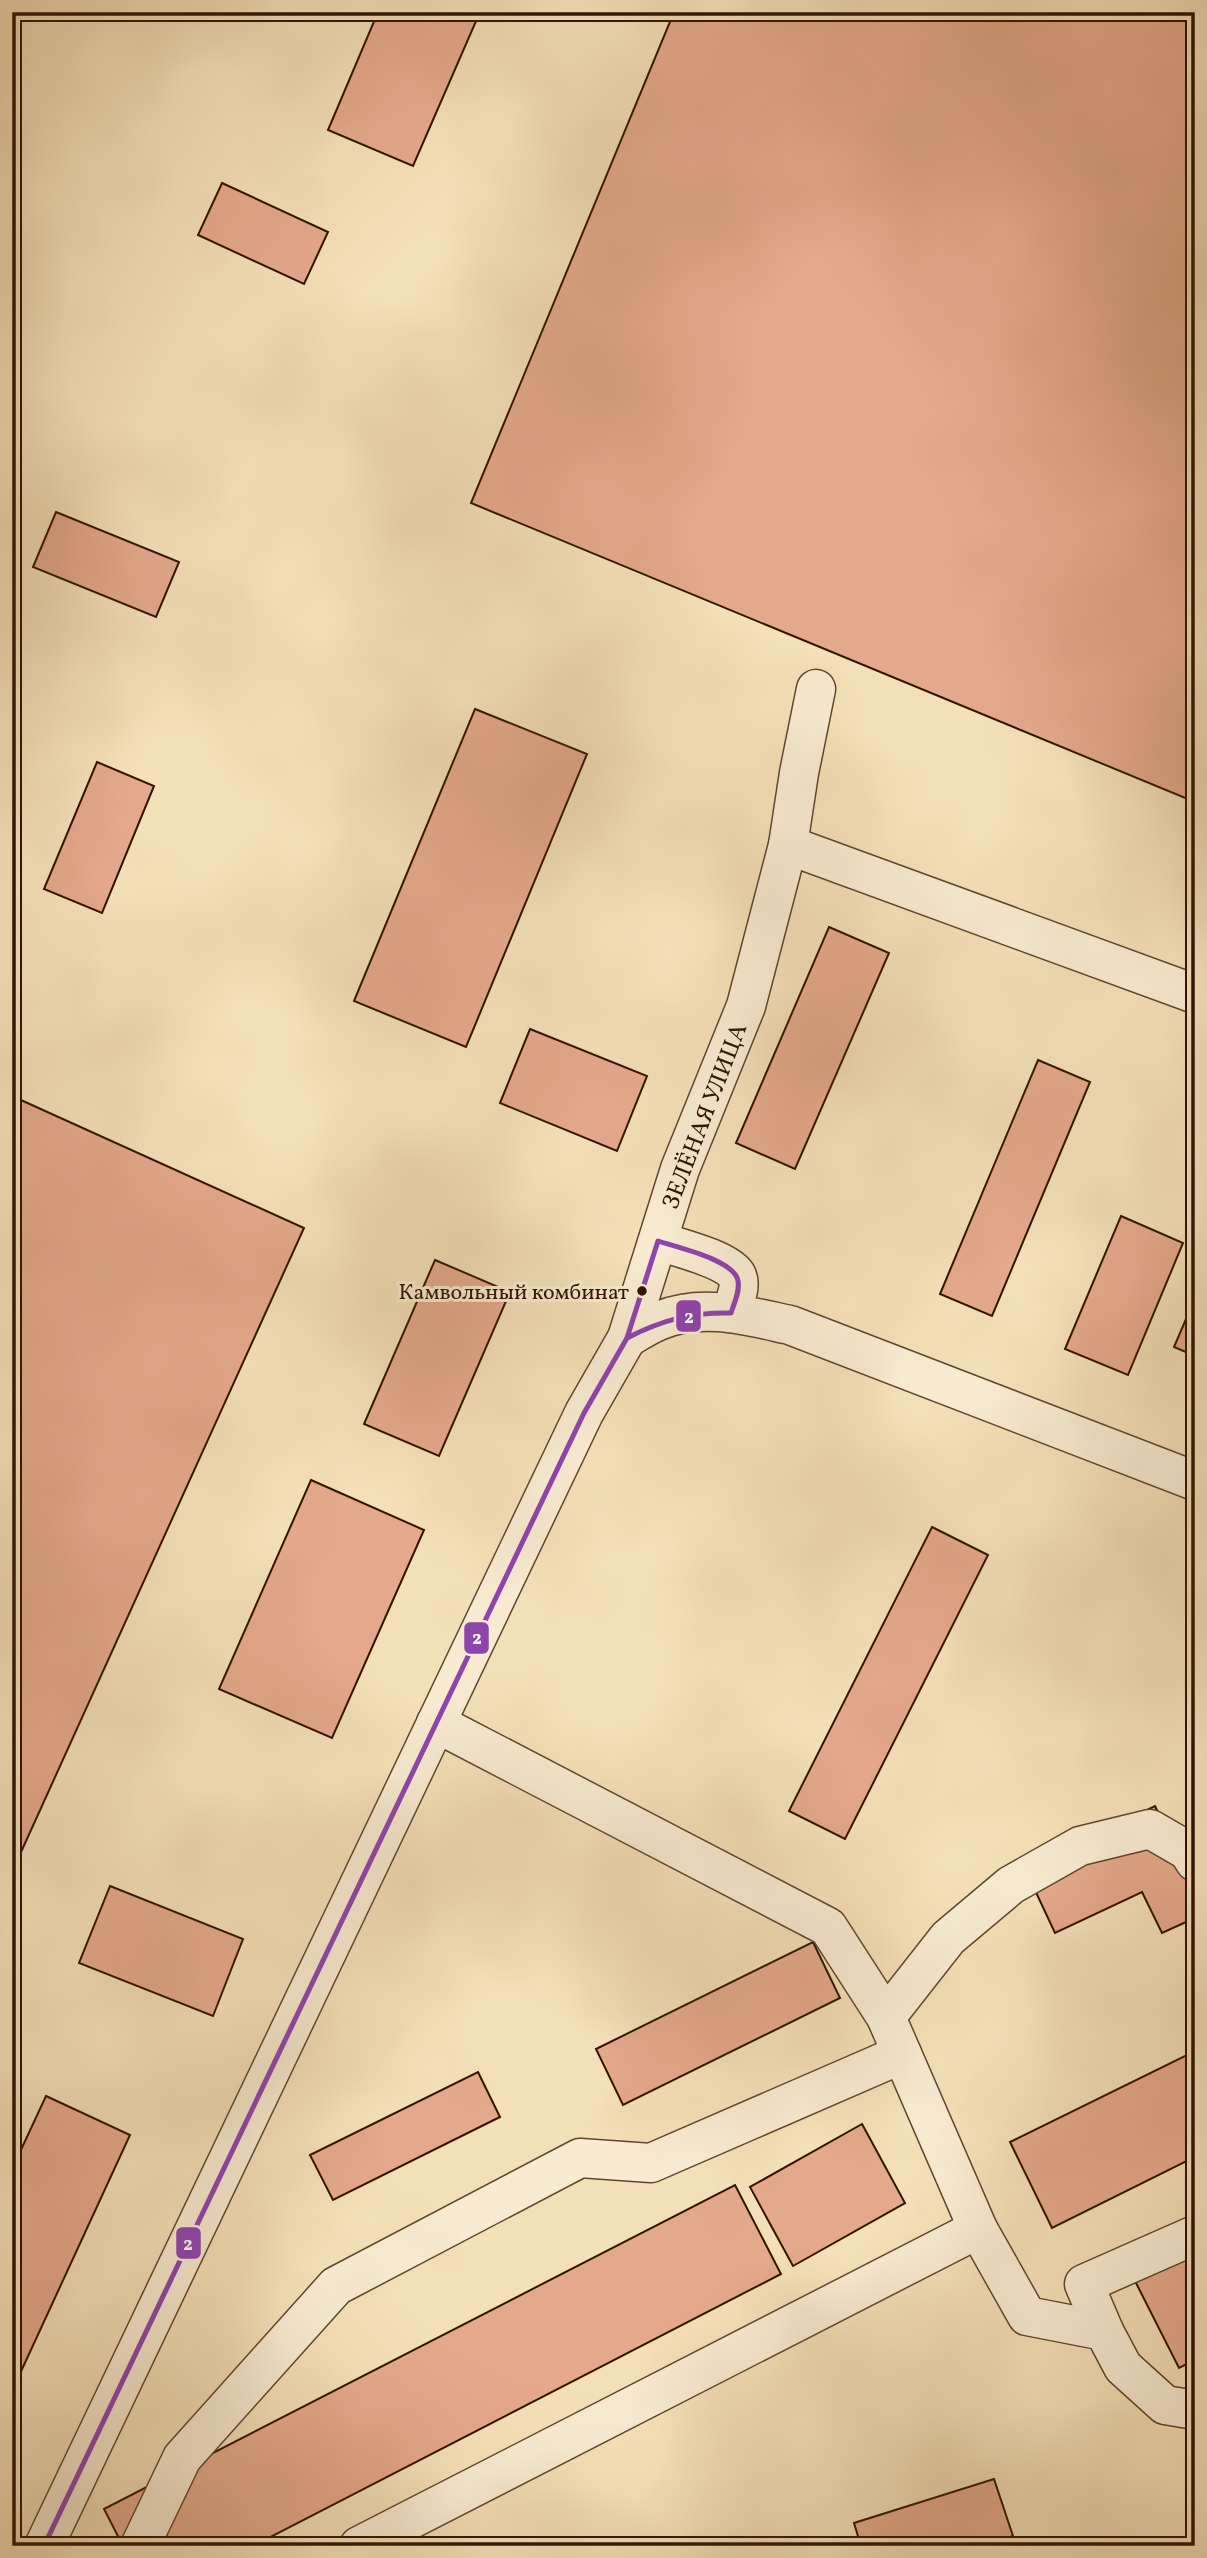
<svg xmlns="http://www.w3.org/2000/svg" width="1207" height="2558" font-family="Vollkorn,serif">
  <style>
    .building { fill: #e4a98b; stroke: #301301; stroke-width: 2 }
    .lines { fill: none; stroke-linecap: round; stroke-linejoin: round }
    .minor-casing { stroke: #61462f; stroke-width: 41 }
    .minor { stroke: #f8ebd1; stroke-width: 38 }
    .bus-1-casing { stroke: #f8ebd1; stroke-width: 10 }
    .bus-1 { stroke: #8e44ad; stroke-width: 5 }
    .bus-dot { fill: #301301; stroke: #f8ebd1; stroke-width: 2.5 }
    .labels { text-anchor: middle; stroke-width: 6; stroke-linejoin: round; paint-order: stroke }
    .bus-label { font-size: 22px; fill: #301301; stroke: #f8ebd1; text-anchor: end }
    .street-label { font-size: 24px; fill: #301301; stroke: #f8ebd1 }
    .line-badge { stroke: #f8ebd1; stroke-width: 2.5 }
    .badge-label { font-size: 19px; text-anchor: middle; font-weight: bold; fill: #fff }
  </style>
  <rect width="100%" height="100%" fill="#f4e0b8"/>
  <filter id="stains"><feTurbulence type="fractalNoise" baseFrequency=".00286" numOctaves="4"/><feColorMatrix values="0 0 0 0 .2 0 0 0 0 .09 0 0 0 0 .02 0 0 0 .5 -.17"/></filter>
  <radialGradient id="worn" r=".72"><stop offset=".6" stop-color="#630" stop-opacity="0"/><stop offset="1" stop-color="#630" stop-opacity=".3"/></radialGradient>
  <g class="building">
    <path d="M378,12H480L413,166L328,130Z"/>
    <path d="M674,12H1195V802L471,503Z"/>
    <path d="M222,183L328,232L304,284L198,235Z"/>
    <path d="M56,512L179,562L156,617L33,567Z"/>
    <path d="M475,709L587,754L466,1047L354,1001Z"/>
    <path d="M97,762L154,786L102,913L44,889Z"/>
    <path d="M829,927L889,953L795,1169L736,1143Z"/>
    <path d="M530,1029L647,1076L617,1151L500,1103Z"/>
    <path d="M1038,1060L1090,1082L992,1316L940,1294Z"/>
    <path d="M12,1096L304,1228L12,1872Z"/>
    <path d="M1121,1216L1183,1243L1128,1375L1065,1349Z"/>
    <path d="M435,1260L510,1292L439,1456L364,1424Z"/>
    <path d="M1195,1298V1356L1174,1347Z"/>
    <path d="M311,1480L424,1530L332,1738L219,1689Z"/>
    <path d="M932,1527L988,1555L845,1839L789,1811Z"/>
    <path d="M1155,1806L1195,1889V1918L1162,1933L1142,1892L1055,1933L1025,1869Z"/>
    <path d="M110,1886L243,1939L213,2016L79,1963Z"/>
    <path d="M813,1942L840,1998L623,2105L596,2049Z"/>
    <path d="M1195,2051V2157L1052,2228L1010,2142Z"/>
    <path d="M478,2072L500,2117L333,2200L310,2155Z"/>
    <path d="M46,2096L130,2135L12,2391V2169Z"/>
    <path d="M862,2124L905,2203L793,2266L750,2187Z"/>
    <path d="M735,2185L781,2274L253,2546H123L104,2509Z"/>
    <path d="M1195,2245V2360L1179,2368L1133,2277Z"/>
    <path d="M994,2479L1013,2536L982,2546H861L854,2523Z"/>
  </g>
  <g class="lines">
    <defs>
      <g id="minor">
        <path d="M788,845L1195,994"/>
        <path d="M658,1241C676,1247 730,1260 737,1276C742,1287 734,1302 731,1313"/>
        <path d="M627,1338C638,1332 650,1324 661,1320C703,1303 748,1316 790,1325L1195,1481"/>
        <path d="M436,1723L828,1927L886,2017L978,2229L1027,2316L1104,2331L1123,2367L1165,2405L1195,2410"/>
        <path d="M886,2017L948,1938L1011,1885L1080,1846L1150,1829L1188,1851L1195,1862"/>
        <path d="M1104,2331L1084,2284L1195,2235"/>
        <path d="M44,2546L584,1413L627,1338L680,1169L746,1006L788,845L799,773L816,689"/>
        <path d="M140,2546L182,2458L336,2286L580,2158L651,2163L902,2054"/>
        <path d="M359,2546L978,2229"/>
      </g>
    </defs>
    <use href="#minor" class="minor-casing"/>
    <use href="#minor" class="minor"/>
    <defs>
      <g id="bus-1">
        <path d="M658,1241C676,1247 735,1260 738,1281C740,1292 734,1303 731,1313C692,1312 662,1320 627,1338Z"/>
        <path d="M44,2546L584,1413L627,1338"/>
      </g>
    </defs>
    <use href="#bus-1" class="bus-1-casing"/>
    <use href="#bus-1" class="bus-1"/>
  </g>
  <circle class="bus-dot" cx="642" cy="1291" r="6"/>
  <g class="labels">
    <g class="bus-label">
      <text x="629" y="1299">Камвольный комбинат</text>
    </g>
    <g class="street-label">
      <text transform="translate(704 1116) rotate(-69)" y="8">ЗЕЛЁНАЯ УЛИЦА</text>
    </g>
  </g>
  <g class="line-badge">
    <rect x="675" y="1299" width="27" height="34" rx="7" fill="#8e44ad"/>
    <rect x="463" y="1621" width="27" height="34" rx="7" fill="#8e44ad"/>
    <rect x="175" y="2226" width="27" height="34" rx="7" fill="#8e44ad"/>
  </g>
  <g class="badge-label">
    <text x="689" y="1323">2</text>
    <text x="477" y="1644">2</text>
    <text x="188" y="2250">2</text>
  </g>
  <rect width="1207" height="2558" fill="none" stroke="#f4e0b8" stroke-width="42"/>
  <rect x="14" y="14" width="1179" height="2530" fill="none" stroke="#301301" stroke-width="3.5"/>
  <rect x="21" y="21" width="1165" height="2516" fill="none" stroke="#301301" stroke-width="2"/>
  <rect width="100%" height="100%" filter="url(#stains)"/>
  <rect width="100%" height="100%" fill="url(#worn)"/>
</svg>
